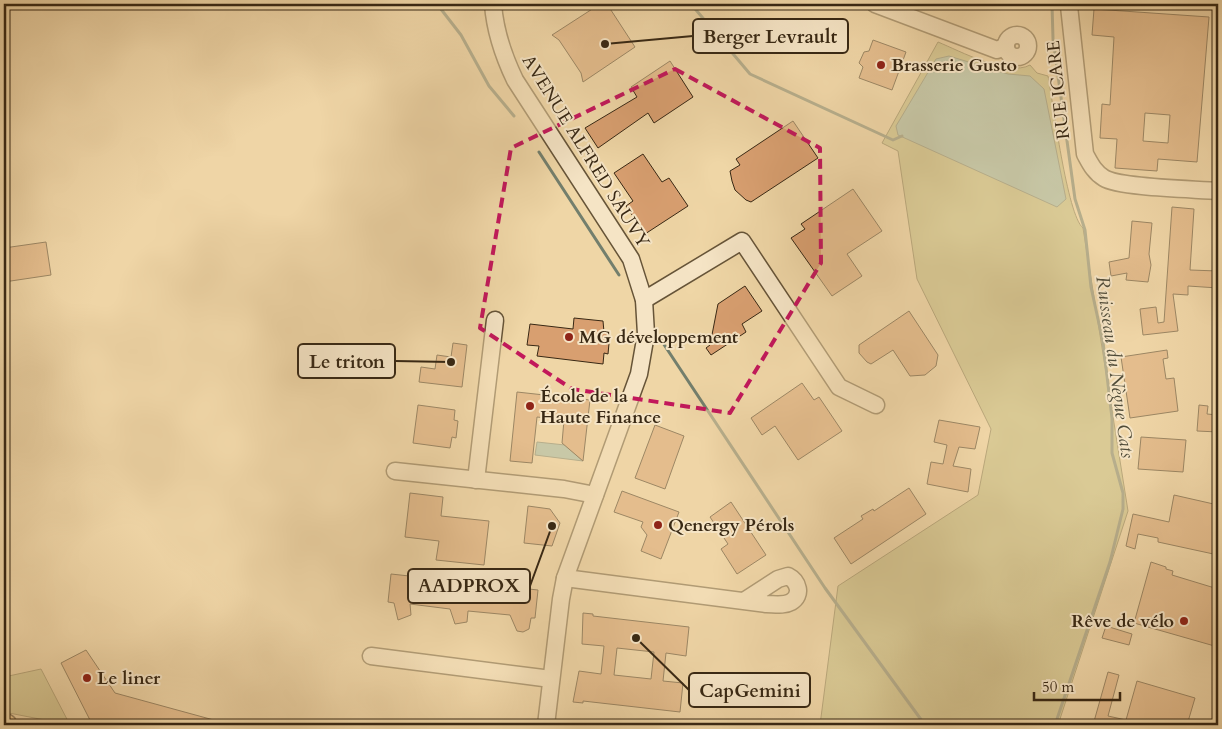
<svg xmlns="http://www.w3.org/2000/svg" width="1222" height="729" font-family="Cardo,serif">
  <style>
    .green { fill: #c1bc81; stroke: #7c724a }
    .water { fill: #9ab9a8; stroke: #737f6d }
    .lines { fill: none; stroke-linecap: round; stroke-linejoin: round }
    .stream { stroke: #737f6d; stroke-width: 3 }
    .building { fill: #d89f70; stroke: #382814; fill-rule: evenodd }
    .minor-casing { stroke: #665438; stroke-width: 19 }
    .major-casing { stroke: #382814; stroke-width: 24 }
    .minor { stroke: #f5e4c5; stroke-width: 16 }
    .major { stroke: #e8bb73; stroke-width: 21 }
    .marked { fill: none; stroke: #c2185b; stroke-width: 4; stroke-dasharray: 10 6; stroke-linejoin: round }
    .poi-dot { fill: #8f2418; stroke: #f5e4c5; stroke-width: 2 }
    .labels { text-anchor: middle; stroke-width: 4; stroke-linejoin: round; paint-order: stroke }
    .poi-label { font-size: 18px; font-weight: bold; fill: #382814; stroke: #f5e4c5; text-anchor: start }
    .street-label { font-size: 18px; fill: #382814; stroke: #f5e4c5 }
    .water-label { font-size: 19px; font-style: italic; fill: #504c39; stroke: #f5e4c5 }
    .leader { fill: none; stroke: #382814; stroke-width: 2 }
    .callout-dot { fill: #382814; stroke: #f5e4c5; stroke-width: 2 }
    .callout { fill: #f5e4c5; stroke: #382814; stroke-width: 2 }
    .callout-label { font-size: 19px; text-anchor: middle; font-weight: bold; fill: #382814 }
  </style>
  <rect width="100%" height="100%" fill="#efd6a6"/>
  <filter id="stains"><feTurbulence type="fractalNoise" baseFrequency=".004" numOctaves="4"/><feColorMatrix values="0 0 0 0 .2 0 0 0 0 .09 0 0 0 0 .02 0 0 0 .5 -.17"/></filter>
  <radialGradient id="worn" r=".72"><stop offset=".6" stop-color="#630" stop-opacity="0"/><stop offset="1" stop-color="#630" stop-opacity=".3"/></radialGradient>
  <g class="green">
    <path d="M938,42C960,51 1008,77 1030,65L1037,73L1048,76C1053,102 1067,215 1083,228L1128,511L1058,725H820L838,586L978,495L991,429L917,279L898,151L882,143Z"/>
    <path d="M41,669L70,725L4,712V677Z"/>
  </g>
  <g class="water">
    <path d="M949,56L1008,74L1030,76L1044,89L1066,199L1057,207L898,135L896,126L936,59Z"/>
    <path d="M537,442L565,445L583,461L535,455Z"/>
  </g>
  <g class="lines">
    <g class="stream">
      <path d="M437,4L461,35L489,86L514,116"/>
      <path d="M691,4L750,74L893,140L902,136"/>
      <path d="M1052,4L1053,39L1075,199L1085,230L1091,287L1103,342L1112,418V453L1123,493V509L1110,562L1055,725"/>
      <path d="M539,152L619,275"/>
      <path d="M661,340L825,588L925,725"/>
    </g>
  </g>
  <g class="building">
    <path d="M600,4H607L635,47L583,82L581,73L559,40L552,35Z"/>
    <path d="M1094,9L1209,17L1197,162L1158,159L1157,171L1115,168L1117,139L1100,138L1102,104L1110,105L1114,37L1092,35ZM1145,113L1170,115L1168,143L1143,141Z"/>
    <path d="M873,40L906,52L892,90L859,78L863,67L859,63L864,52L869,51Z"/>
    <path d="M670,61L693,97L654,123L648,113L598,148L585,128L637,97L631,87Z"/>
    <path d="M793,121L818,158L751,202L746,200L735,190L732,181L730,171L740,165L736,159Z"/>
    <path d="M643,154L662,182L669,178L688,206L645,234L626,206L633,201L614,173Z"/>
    <path d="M853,189L882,231L847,254L862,276L832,296L791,238L805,229L801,224Z"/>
    <path d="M1172,207L1194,209L1190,270L1218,271V288L1188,286V295L1173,294L1178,331L1143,335L1140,309L1156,307L1158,323L1164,322Z"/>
    <path d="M1132,221L1152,223L1149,254L1151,265L1148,282L1126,280L1127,273L1111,276L1109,262L1129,258Z"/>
    <path d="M46,242L51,275L4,282V248Z"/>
    <path d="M745,286L762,311L742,324L746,332L711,355L706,348L710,345L718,304Z"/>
    <path d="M909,311L938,355L936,366L925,375L910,376L893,350L871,364L867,362L859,353V345Z"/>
    <path d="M574,318L603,321L604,332L610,333L608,354L604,353L603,364L537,356L539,346L527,345L530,324L573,329Z"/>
    <path d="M453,343L467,345L462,387L419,382L421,367L435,369L437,355L451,357Z"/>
    <path d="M1167,350L1168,358L1163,359L1166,379L1174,378L1178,411L1130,418L1121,357Z"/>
    <path d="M802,383L814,400L819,397L842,431L798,460L775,426L762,435L751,418Z"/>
    <path d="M517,392L590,400L583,461L562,443L564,420L537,417L532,463L510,461Z"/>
    <path d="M418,405L455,410L454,420L458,421L456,438L452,437L450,448L413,443Z"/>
    <path d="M1199,405L1208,406L1207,414L1218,415V432L1197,431Z"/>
    <path d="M939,420L980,427L975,449L959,447L953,466L971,469L968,492L927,484L931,462L943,464L947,445L934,442Z"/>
    <path d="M655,425L684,436L665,489L635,478Z"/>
    <path d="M1141,437L1186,440L1183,472L1138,469Z"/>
    <path d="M909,488L926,514L851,564L834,538L863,519L861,516L873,509L874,511Z"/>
    <path d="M622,491L679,512L661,559L641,551L647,535L641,527L643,522L614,512Z"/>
    <path d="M410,493L443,497L441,516L489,521L484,565L436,560L439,541L405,537Z"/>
    <path d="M1174,495L1218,505V555L1158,542V538L1138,534L1135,549L1126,546L1133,514L1169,522Z"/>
    <path d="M731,502L766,555L737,574L721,549L728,544L710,517Z"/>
    <path d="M528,506L550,509L560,523L552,546L524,543Z"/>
    <path d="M1151,562L1166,567V569L1173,571L1172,575L1218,589V647L1134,623Z"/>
    <path d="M391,574L538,590L535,618H531L529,629L523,632L517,631L510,615L468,611L467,622L455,624L450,609L410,604L411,615L398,620L394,603L388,602Z"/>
    <path d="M583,613L593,614V616L689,627L686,656L666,653L663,681L683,683L680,712L583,701V703L573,702L579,671L601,674L604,646L582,644ZM617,648L654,652L651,679L614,675Z"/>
    <path d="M1106,626L1132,634L1129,645L1102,638Z"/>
    <path d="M86,650L115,693L221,722V725L92,724L61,663Z"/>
    <path d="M1108,672L1119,675L1108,716L1126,720L1137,681L1195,698L1187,725H1093Z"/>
  </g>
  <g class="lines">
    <defs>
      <g id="minor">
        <path d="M493,4C495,32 503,55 515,80L631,259L644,300L646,334L639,374L565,578L561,599L546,725"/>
        <path d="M875,4L997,50L1006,46"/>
        <path d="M1069,6L1085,154C1090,163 1094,172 1104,178C1120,188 1195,189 1218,191"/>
        <circle cx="1017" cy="46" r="11"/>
        <path d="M644,300L742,241L839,387L876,405"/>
        <path d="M395,471L564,489L595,495"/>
        <path d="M476,480L495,320"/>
        <path d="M565,578L766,604C774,604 784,606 791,602C803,595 798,581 788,576L778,579L744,601"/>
        <path d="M371,656L551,679"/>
      </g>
      <path id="major" d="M4,724L6,725"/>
    </defs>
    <use href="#minor" class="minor-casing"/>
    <use href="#major" class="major-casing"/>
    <use href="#minor" class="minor"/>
    <use href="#major" class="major"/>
  </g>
  <path d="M0 0H1222V729H0ZM675,69L820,148L821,263L730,413L572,389L480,328L511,148Z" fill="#efd6a6" fill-opacity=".55" fill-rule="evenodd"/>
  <path class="marked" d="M675,69L820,148L821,263L730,413L572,389L480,328L511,148Z"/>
  <g class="poi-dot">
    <circle cx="881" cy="65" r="5"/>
    <circle cx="569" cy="337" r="5"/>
    <circle cx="530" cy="406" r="5"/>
    <circle cx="658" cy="525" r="5"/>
    <circle cx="1184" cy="621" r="5"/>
    <circle cx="87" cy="678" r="5"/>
  </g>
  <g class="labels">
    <g class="poi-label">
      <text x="891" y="71">Brasserie Gusto</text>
      <text x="579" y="343">MG développement</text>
      <text x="540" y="402">École de la<tspan x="540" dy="21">Haute Finance</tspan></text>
      <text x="668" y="531">Qenergy Pérols</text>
      <text x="1174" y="627" text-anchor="end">Rêve de vélo</text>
      <text x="97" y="684">Le liner</text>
    </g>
    <g class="street-label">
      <text transform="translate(1058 90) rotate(-96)" y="6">RUE ICARE</text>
      <text transform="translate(586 151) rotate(58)" y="6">AVENUE ALFRED SAUVY</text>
    </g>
    <g class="water-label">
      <text transform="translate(1116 367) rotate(82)" y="7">Ruisseau du Nègue Cats</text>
    </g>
  </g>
  <path class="leader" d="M605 44L693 36M451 362L395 361M552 526L530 586M636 638L689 690"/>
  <g class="callout-dot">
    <circle cx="605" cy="44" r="5"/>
    <circle cx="451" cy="362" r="5"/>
    <circle cx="552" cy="526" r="5"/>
    <circle cx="636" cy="638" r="5"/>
  </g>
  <g class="callout">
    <rect x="693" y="19" width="155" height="34" rx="5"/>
    <rect x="298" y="344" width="97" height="34" rx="5"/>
    <rect x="408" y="569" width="122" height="34" rx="5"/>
    <rect x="689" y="673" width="121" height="34" rx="5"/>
  </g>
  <g class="callout-label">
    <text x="770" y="43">Berger Levrault</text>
    <text x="347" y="368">Le triton</text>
    <text x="469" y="592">AADPROX</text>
    <text x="750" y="697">CapGemini</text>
  </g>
  <rect width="1222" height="729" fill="none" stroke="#efd6a6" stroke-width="20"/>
  <rect x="5" y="5" width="1212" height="719" fill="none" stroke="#382814" stroke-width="2.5"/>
  <rect x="10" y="10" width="1202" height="709" fill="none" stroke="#382814"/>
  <path d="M1034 692v8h86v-8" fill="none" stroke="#382814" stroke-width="2.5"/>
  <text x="1042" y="692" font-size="15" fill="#382814" stroke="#f5e4c5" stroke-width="4" paint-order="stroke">50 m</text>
  <rect width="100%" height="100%" filter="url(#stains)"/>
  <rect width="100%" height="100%" fill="url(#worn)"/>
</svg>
